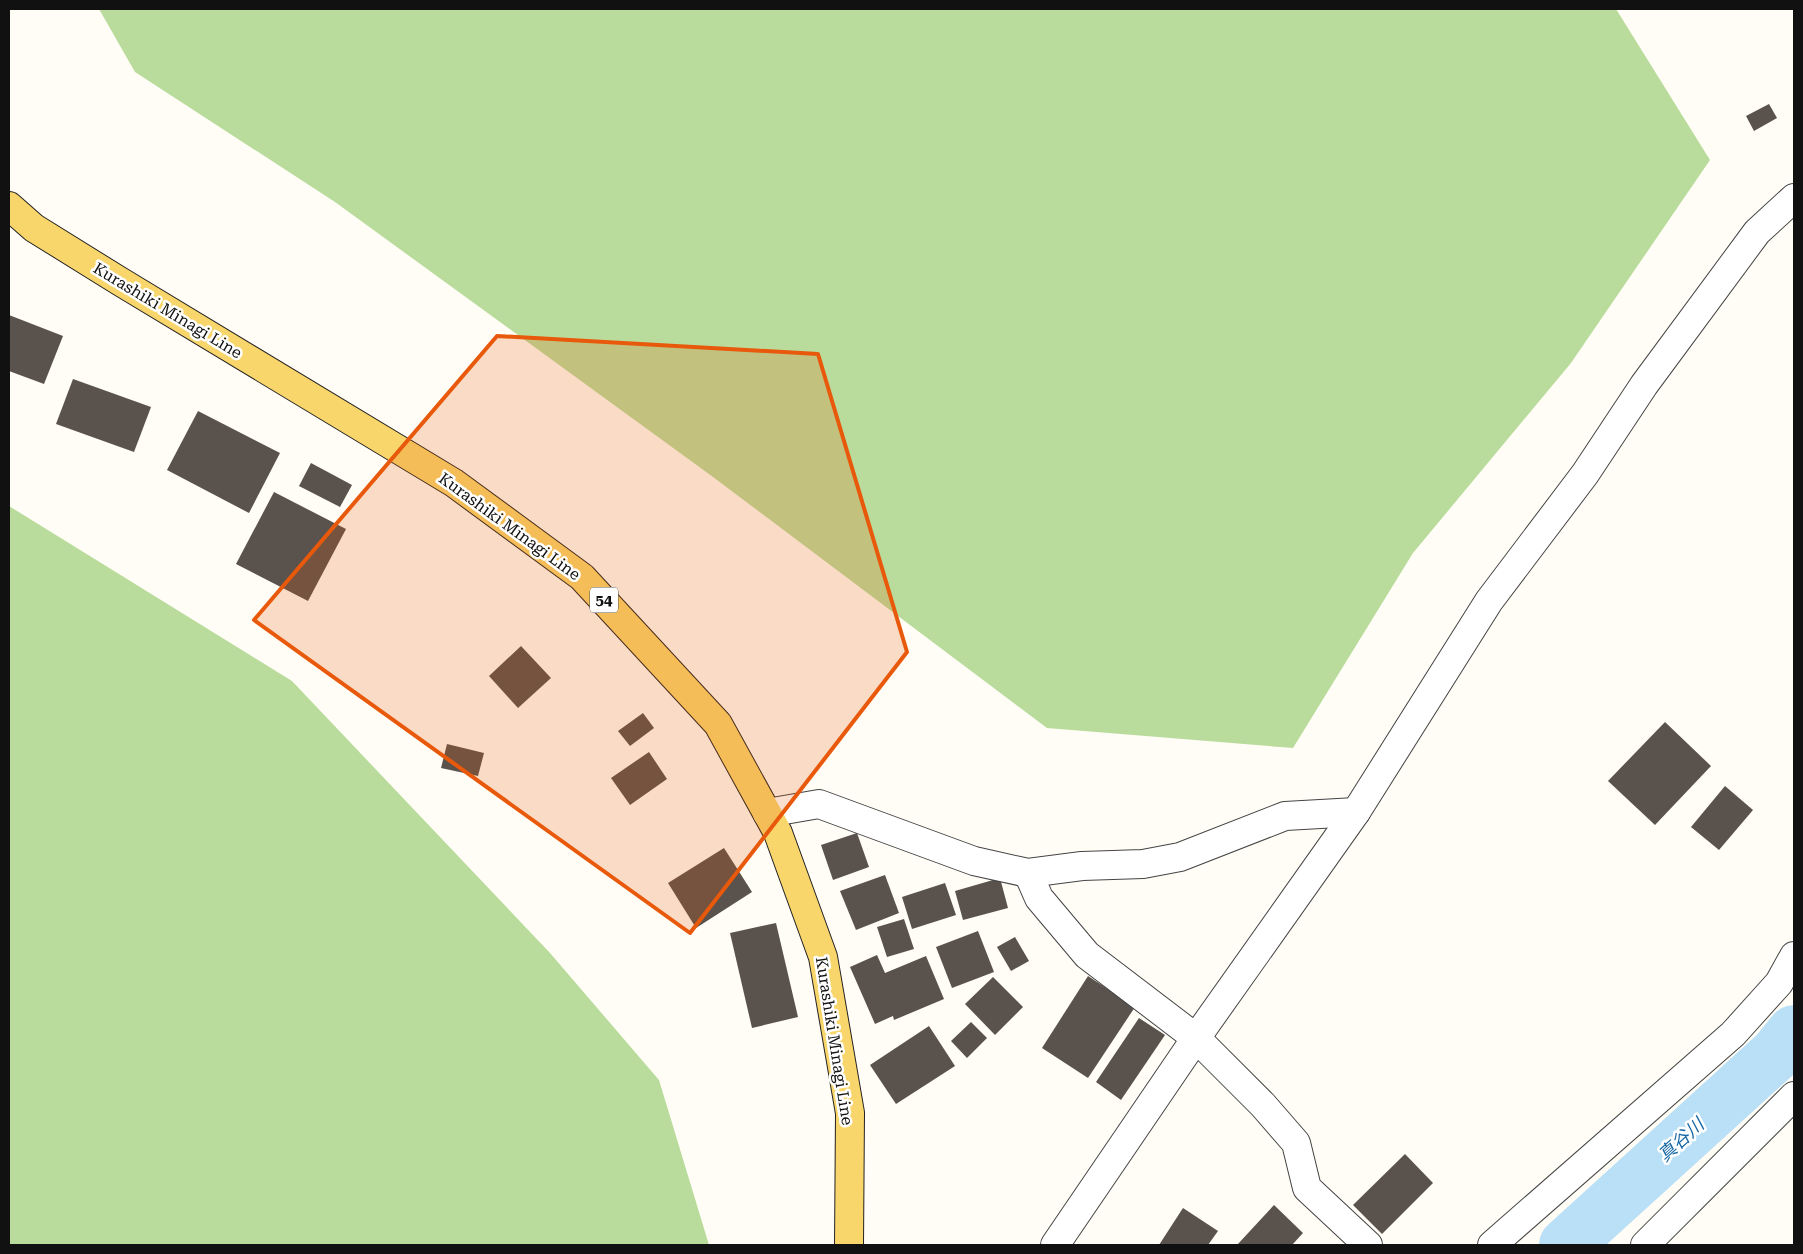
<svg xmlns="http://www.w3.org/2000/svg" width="1803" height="1254" font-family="'Roboto Serif','Noto Sans JP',serif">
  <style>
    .forest { fill: #b9dc9c }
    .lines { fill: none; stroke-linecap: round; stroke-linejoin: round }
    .river { stroke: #b9e0f7; stroke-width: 54 }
    .building { fill: #5a524d }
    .minor-casing { stroke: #444; stroke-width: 30 }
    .major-casing { stroke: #222; stroke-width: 30 }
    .minor { stroke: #fff; stroke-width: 28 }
    .major { stroke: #f9d66b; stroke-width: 28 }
    .marked { fill: #e8590c; fill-opacity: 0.2; stroke: #e8590c; stroke-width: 4; stroke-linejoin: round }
    .labels { text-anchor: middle; stroke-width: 5; stroke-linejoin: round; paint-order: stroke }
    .shield { fill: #fff; stroke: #585858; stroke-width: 1 }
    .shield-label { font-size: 15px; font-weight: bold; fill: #111 }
    .street-label { font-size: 16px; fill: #111; stroke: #fff }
    .water-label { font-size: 18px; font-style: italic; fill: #1768a6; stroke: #fff }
  </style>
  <rect width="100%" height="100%" fill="#fffdf5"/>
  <g class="forest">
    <path d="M99,9H1616L1710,160L1571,363L1413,553L1293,748L1047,728L713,477L335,202L135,72Z"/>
    <path d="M9,506L292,681L550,953L659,1080L709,1245H9Z"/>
  </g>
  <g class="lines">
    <path class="river" d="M1566,1245L1776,1054L1794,1032"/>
  </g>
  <g class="building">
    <path d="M1769,104L1777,118L1754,131L1746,116Z"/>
    <path d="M9,315L63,336L44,384L9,371Z"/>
    <path d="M73,379L151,407L134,452L56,424Z"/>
    <path d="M198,411L280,453L249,513L167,470Z"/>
    <path d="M311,463L352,485L340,507L299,486Z"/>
    <path d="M274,492L346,529L308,601L236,564Z"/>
    <path d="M521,646L551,678L518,708L489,676Z"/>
    <path d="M643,713L654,728L630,746L618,731Z"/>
    <path d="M1665,722L1711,766L1655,825L1608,781Z"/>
    <path d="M447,744L484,753L478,776L441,768Z"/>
    <path d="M649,752L667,779L630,805L611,778Z"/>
    <path d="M1725,786L1753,810L1719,850L1691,827Z"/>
    <path d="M857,833L869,867L833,880L821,845Z"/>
    <path d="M724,848L752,892L696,928L668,883Z"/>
    <path d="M885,875L899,913L856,930L840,891Z"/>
    <path d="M1000,878L1008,908L963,920L955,891Z"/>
    <path d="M945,883L956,915L912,929L902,897Z"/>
    <path d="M904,919L914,949L887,957L877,927Z"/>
    <path d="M776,923L798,1017L752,1028L730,933Z"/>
    <path d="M978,931L994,972L952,988L936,947Z"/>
    <path d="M1015,937L1029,961L1011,971L997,947Z"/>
    <path d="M877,955L885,973L926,956L944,999L894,1020L893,1016L875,1024L850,967Z"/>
    <path d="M1088,976L1135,1007L1088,1078L1042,1048Z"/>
    <path d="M993,977L1023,1007L995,1035L965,1004Z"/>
    <path d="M1139,1018L1165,1035L1121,1100L1096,1082Z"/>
    <path d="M971,1022L987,1038L967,1058L951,1041Z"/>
    <path d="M929,1026L955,1066L896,1104L870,1065Z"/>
    <path d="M1405,1154L1433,1183L1382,1234L1353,1205Z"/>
    <path d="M1274,1205L1303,1233L1292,1245H1237Z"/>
    <path d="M1183,1208L1218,1231L1208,1245H1159Z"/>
  </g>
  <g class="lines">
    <defs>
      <g id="minor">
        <path d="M767,813L819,804L974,861L1028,873L1082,866L1143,864L1180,857L1285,816L1356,812"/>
        <path d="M1028,873L1039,898L1087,955L1196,1038L1263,1105L1296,1143L1307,1188L1368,1245"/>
        <path d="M1055,1245L1196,1038L1356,812L1489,601L1585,474L1644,385L1757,232L1794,198"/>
        <path d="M1492,1245L1733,1034L1779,983L1794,956"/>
        <path d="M1645,1245L1794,1096"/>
      </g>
      <path id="major" d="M9,206L34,228L121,282L454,483L582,577L718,724L778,833L823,957L850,1113L849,1245"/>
    </defs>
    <use href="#minor" class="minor-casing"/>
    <use href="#major" class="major-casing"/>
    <use href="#minor" class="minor"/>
    <use href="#major" class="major"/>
  </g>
  <path class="marked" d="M497,336L818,354L907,652L690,933L254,620Z"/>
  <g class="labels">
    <rect class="shield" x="590" y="587.5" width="28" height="25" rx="4"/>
    <g class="shield-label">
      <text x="604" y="605">54</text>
    </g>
    <g class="street-label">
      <text transform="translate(168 310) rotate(31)" y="6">Kurashiki Minagi Line</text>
      <text transform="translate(510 526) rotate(36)" y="6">Kurashiki Minagi Line</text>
      <text transform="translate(835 1041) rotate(81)" y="6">Kurashiki Minagi Line</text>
    </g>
    <g class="water-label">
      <text transform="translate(1681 1140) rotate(-42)" y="6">真谷川</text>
    </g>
  </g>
  <rect width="1803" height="1254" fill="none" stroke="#111111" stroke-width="20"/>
</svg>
